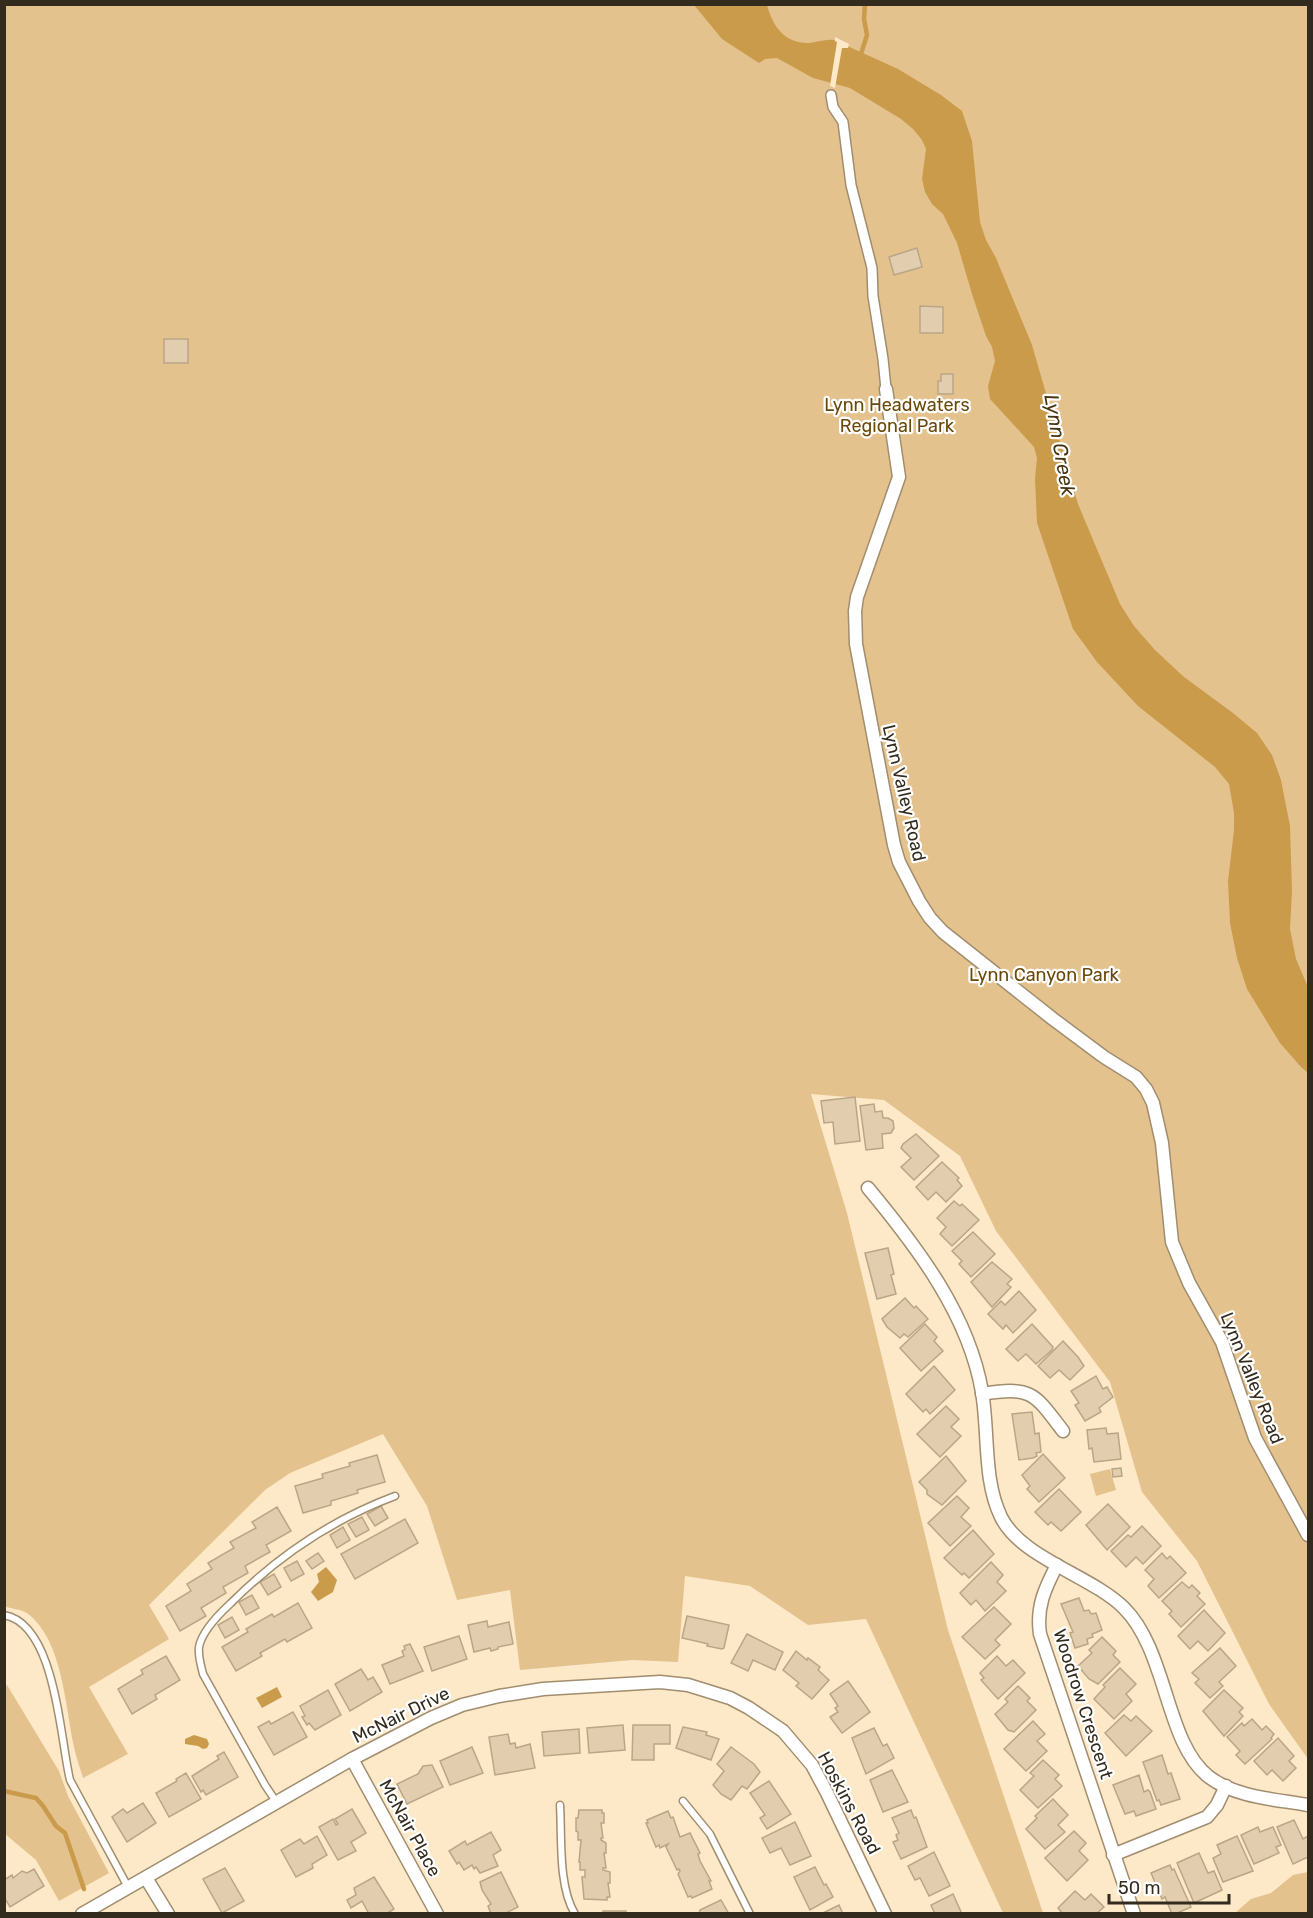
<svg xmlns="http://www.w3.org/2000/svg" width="1313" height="1918" font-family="Rubik,sans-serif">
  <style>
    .green { fill: #e4c28e }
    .water { fill: #ca9b4b }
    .pier { fill: #fde8c7 }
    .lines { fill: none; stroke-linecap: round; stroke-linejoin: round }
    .stream { stroke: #ca9b4b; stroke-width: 4.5 }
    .building { fill: #e2ceae; stroke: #baa687; stroke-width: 1.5 }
    .service-casing { stroke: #a18d6f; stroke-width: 9 }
    .pedestrian-casing { stroke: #a18d6f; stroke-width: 12 }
    .minor-casing { stroke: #a18d6f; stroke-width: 15 }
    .service { stroke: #fff; stroke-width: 6 }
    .pedestrian { stroke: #fff; stroke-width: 9 }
    .minor { stroke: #fff; stroke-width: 12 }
    .labels { text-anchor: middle; stroke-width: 4.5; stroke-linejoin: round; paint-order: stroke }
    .park-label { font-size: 18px; fill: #694908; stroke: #fff }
    .street-label { font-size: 18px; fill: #332b1e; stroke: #fff }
    .water-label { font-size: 20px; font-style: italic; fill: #483411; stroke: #fff }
  </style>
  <rect width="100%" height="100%" fill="#fde8c7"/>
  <g class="green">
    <path d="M4,5H1308V1759L1269,1704L1197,1561L1142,1492L1110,1382L996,1231L960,1156L884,1100L811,1094L847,1213L948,1630L1043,1913H1003L866,1619L808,1625L750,1586L685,1576L678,1662L632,1660L520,1670L510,1590L457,1600L427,1506L383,1434L290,1473L265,1490L149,1605L169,1639L89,1687L128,1754L83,1778C80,1768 76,1757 74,1747C65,1706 63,1640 27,1613C21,1609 11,1609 4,1606Z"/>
    <path d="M1110,1469L1116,1490L1096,1496L1090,1474Z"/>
    <path d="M7,1685L59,1771L68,1796L109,1873L59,1901L36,1860L5,1834L4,1687Z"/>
    <path d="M1308,1872V1913H1235L1251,1899L1271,1893L1293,1875Z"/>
  </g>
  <g class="water">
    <path d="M694,5H767C773,27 785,44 810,43C818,42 825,39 834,40L898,69L941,95L962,111L972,141L980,222L986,240L996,258L1032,345L1078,504L1120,604L1134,626L1155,650L1184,677L1233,713L1257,733L1272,755L1281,780L1290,826L1292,891L1290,929L1296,959L1308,987V1073L1301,1067L1280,1043L1247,989L1237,958L1230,923L1228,881L1234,830V813L1229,784L1215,767L1138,706L1097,662L1073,629L1037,523L1035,479L1037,458L1034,447L990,399L988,386L995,361L992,347L986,336L972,294L957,243L943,214L932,204L925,192L922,179L926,149L922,140L913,129L901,119L850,88L813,78L777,58L765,59L759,63L722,39Z"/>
    <path d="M326,1567L337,1580L333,1592L318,1601L311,1592L319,1582L317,1574Z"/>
    <path d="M277,1687L282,1697L262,1708L256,1698Z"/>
    <path d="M194,1735L207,1739L209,1744L207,1748L203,1749L198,1746L185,1744V1739Z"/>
  </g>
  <path class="pier" d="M835,37L849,44L848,48H842L835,88L830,86L837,42L835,41Z"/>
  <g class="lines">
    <g class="stream">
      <path d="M860,57L867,35L864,19L865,4"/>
      <path d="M4,1791L36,1798L43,1806L56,1826L65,1833L84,1889"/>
    </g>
  </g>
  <g class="building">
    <path d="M917,248L922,267L894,275L889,257Z"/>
    <path d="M920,306L943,307V333H920Z"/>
    <rect x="164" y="339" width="24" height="24"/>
    <path d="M941,374H953V394H938V381H941Z"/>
    <path d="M855,1097L860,1141L835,1144L833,1122L824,1123L821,1101Z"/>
    <path d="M874,1104L875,1112L882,1111L883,1118H888L893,1121L894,1128L891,1133L882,1134L883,1148L866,1150L860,1106Z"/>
    <path d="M916,1134L939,1156L914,1180L901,1167L911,1158L901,1148L903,1144Z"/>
    <path d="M942,1162L959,1178L957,1180L962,1186L946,1202L936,1192L928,1200L916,1187Z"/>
    <path d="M954,1201L960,1206L962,1204L979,1220L952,1246L940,1234L946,1227L937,1218Z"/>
    <path d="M973,1232L995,1254L971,1277L959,1264L962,1261L952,1251Z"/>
    <path d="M888,1248L894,1274L891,1275L896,1294L877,1299L865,1253Z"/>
    <path d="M992,1262L1012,1279L1007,1284L1011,1287L992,1307L971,1282Z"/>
    <path d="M1019,1291L1036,1310L1013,1333L1006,1325L1003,1329L988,1314L1001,1301L1005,1305Z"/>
    <path d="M905,1298L914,1308L916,1306L928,1319L908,1337L904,1334L900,1338L887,1327L882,1319Z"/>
    <path d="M925,1324L937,1337L934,1341L943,1351L921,1371L900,1348Z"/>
    <path d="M1032,1324L1053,1347L1052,1350L1036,1364L1026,1354L1018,1361L1006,1349Z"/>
    <path d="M1063,1341L1078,1357L1084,1366L1070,1380L1059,1370L1050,1378L1038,1366Z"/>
    <path d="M934,1366L955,1390L930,1414L926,1409L923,1412L906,1394Z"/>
    <path d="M1096,1376L1103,1389L1107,1387L1113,1397L1099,1408L1101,1412L1085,1421L1075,1405L1079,1403L1071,1391Z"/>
    <path d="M946,1406L959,1419L951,1427L961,1436L940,1457L917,1434Z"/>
    <path d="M1032,1412L1035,1434L1039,1433L1041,1452L1036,1453L1037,1456L1033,1458L1019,1460L1012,1414Z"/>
    <path d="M1106,1428L1107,1434L1118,1433L1121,1459L1094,1462L1092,1448L1089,1449L1087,1430Z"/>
    <path d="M1043,1454L1065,1478L1039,1502L1027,1489L1030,1486L1022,1475Z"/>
    <path d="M377,1455L385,1482L357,1490L358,1493L331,1501V1505L303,1513L295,1486L323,1478L322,1474L350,1466L349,1463Z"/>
    <path d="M946,1456L966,1481L942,1505L927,1494V1490L919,1482Z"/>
    <path d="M1121,1468L1122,1476L1113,1477L1112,1469Z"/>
    <path d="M1059,1489L1081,1512L1061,1531L1051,1522L1048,1525L1035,1512Z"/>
    <path d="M957,1496L969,1508L961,1517L971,1526L950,1546L928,1523Z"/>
    <path d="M1108,1504L1130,1527L1107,1550L1086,1525Z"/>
    <path d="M381,1506L388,1518L375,1526L367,1514Z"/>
    <path d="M277,1507L291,1531L266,1545L270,1552L245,1566L248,1573L223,1587L226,1593L201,1608L206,1616L180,1631L166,1606L191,1591L187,1584L212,1569L208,1563L234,1548L230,1542L256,1528L252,1522Z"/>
    <path d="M362,1517L369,1530L356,1537L348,1524Z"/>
    <path d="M405,1519L418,1543L355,1579L341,1554Z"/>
    <path d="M1142,1526L1161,1546L1143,1564L1136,1557L1126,1567L1111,1551L1128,1535L1131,1537Z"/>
    <path d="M343,1527L350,1540L337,1548L330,1535Z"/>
    <path d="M973,1530L994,1554L969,1578L964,1573L962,1575L944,1558Z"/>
    <path d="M318,1553L324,1561L312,1569L306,1561Z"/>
    <path d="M1162,1553L1167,1559L1170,1556L1186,1573L1159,1598L1148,1586L1154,1579L1145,1570Z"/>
    <path d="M297,1561L304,1574L291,1581L284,1568Z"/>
    <path d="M991,1562L1003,1575L997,1582L1006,1591L985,1611L976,1600L971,1605L960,1593Z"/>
    <path d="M274,1574L281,1587L268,1595L260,1582Z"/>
    <path d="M1182,1582L1189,1588L1192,1585L1200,1593L1197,1596L1205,1604L1181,1627L1169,1614L1172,1611L1162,1601Z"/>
    <path d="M252,1595L259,1608L246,1615L239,1602Z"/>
    <path d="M1079,1598L1084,1611L1089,1610L1091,1614L1096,1613L1102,1630L1092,1634L1093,1637L1087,1639L1088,1644L1075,1648L1070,1633L1073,1632L1061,1604Z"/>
    <path d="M298,1603L312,1628L287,1642L285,1639L260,1653L262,1656L236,1671L222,1647L248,1632L246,1629L272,1614L274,1617Z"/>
    <path d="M994,1607L1011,1624L995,1640L1000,1645L985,1659L962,1637Z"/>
    <path d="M1204,1610L1225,1633L1208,1651L1198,1641L1190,1649L1178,1636Z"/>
    <path d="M687,1616L729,1625L724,1648L722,1649L707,1646L708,1644L700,1642L682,1638Z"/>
    <path d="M232,1617L239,1630L225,1638L218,1625Z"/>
    <path d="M487,1621L488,1627L509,1622L513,1644L498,1647V1649L491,1651L490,1648L474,1652L468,1625Z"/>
    <path d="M747,1634L783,1652L775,1670L753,1660L748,1671L731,1663Z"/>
    <path d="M459,1636L467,1659L432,1671L424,1647Z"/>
    <path d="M1102,1637L1116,1651L1113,1655L1120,1662L1098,1684L1089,1679L1078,1666L1092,1653L1089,1650Z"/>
    <path d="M410,1644L423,1671L390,1684L382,1665L404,1656L402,1651L405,1649L404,1646Z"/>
    <path d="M1220,1648L1236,1666L1219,1682L1223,1686L1210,1698L1195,1683L1199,1679L1192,1673Z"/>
    <path d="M796,1651L807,1660L808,1658L820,1667L818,1670L829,1680L812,1699L796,1686L799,1683L783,1670Z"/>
    <path d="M166,1656L180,1680L155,1695L157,1699L132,1714L118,1689L143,1674L141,1670Z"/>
    <path d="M997,1656L1006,1666L1013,1660L1025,1673L998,1699L981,1680L984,1678L980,1673Z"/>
    <path d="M1120,1668L1136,1684L1126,1694L1132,1701L1114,1719L1094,1699L1105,1687L1103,1685Z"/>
    <path d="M361,1669L368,1680L373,1677L382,1692L350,1711L335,1684Z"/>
    <path d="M848,1681L870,1712L842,1733L830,1717L838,1712L835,1708L838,1706L830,1694Z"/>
    <path d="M1018,1686L1030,1698L1027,1701L1036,1710L1014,1732L1008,1730L995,1714L1008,1702L1005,1699Z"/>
    <path d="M328,1690L341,1715L315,1730L309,1723L307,1725L302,1717L305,1716L300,1706Z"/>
    <path d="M1224,1690L1243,1708L1239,1712L1243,1716L1224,1736L1203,1711Z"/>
    <path d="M293,1712L307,1737L274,1755L258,1727L269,1721L271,1724Z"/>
    <path d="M1124,1715L1131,1721L1136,1716L1152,1731L1126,1756L1105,1733Z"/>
    <path d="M1252,1719L1262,1730L1266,1726L1274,1734L1271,1738L1272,1739L1245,1764L1236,1755L1240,1751L1227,1737L1242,1723L1244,1726Z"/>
    <path d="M1033,1721L1045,1734L1037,1741L1047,1751L1026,1771L1004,1749Z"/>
    <path d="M623,1725L625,1750L589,1753L587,1728Z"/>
    <path d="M633,1725H670V1744H654V1760H632Z"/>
    <path d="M683,1727L707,1732L706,1735L719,1739L711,1760L676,1748Z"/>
    <path d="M874,1728L883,1746L887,1744L894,1758L866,1774L852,1738Z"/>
    <path d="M579,1729L580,1753L544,1756L542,1732Z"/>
    <path d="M508,1734L510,1744L515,1743L516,1748L530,1744L535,1768L495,1775L489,1737Z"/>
    <path d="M1278,1738L1294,1756L1289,1761L1296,1768L1283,1781L1272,1770L1267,1775L1254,1761Z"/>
    <path d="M472,1747L483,1773L450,1785L440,1761Z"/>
    <path d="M731,1747L754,1764L760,1772L747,1789L742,1786L731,1800L721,1794L713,1785L724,1771L717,1764Z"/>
    <path d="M224,1752L238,1777L206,1795L203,1790L201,1792L192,1776L219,1759L217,1756Z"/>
    <path d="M1162,1755L1168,1774L1171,1773L1180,1799L1161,1805L1159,1800L1157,1801L1143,1762Z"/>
    <path d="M1043,1760L1059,1775L1055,1779L1062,1786L1038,1808L1020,1790L1034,1776L1030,1773Z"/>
    <path d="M432,1765L443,1787L407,1804L397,1784L418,1774L423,1766Z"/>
    <path d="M892,1770L908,1802L883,1812L870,1780Z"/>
    <path d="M186,1773L201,1799L169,1817L156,1793L177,1781L176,1779Z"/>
    <path d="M1139,1775L1144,1792L1148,1790L1150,1792L1156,1809L1136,1816L1134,1811L1125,1814L1113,1785Z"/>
    <path d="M769,1781L791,1814L767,1829L760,1818L765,1815L750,1793Z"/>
    <path d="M1053,1799L1068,1815L1058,1825L1065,1832L1045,1849L1026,1829L1037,1818L1035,1816Z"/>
    <path d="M143,1803L156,1823L127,1842L112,1817L123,1809L127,1813Z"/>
    <path d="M352,1809L366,1833L351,1842L356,1851L338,1860L319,1827L333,1819L336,1825L338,1824L335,1819Z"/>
    <path d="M579,1810H602V1813H604V1823H601L603,1838H601V1840L606,1843V1853H604L606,1868H603V1870L610,1872V1883H608L610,1897H607V1900L584,1899L582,1877H585V1870H580V1862H579L581,1840H578V1832L576,1831V1818H578Z"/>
    <path d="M911,1810L914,1818L916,1817L927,1847L901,1859L893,1842L898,1840L896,1835L899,1833L892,1818Z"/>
    <path d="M668,1811L671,1818L673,1817L680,1837L690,1833L700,1853L698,1854L700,1861L711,1881H709L712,1889L692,1898L691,1896L688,1897L678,1874L680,1871L679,1869L677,1870L666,1847L668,1844L660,1848L659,1845L656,1847L646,1823H648L647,1820Z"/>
    <path d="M1294,1820L1303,1839L1308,1836V1857L1293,1864L1277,1827Z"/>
    <path d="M795,1822L811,1856L790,1865L781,1848L770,1853L762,1838Z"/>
    <path d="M1258,1827L1260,1832L1273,1827L1281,1845L1276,1847L1279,1853L1254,1864L1241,1835Z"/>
    <path d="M1074,1831L1086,1843L1079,1851L1088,1860L1067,1881L1045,1858Z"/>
    <path d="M491,1832L501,1850L493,1855L498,1866L480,1873L476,1867L474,1869L472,1865L464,1870L459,1862L457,1864L449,1851L465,1841L467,1845Z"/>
    <path d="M317,1836L327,1855L312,1864L313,1868L296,1877L281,1850L300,1839L304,1844Z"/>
    <path d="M1237,1836L1253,1871L1223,1882L1213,1858L1221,1854L1217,1845Z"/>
    <path d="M934,1852L950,1886L929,1896L920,1878L915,1880L908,1866Z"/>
    <path d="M1199,1853L1208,1873L1214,1871L1222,1890L1194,1903L1177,1863Z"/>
    <path d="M1170,1865L1172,1870L1174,1869L1191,1907L1175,1914H1172L1165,1897L1162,1899L1151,1873Z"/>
    <path d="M815,1867L824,1885L826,1884L833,1897L810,1910L794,1877Z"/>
    <path d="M225,1868L244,1901L222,1913L203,1879Z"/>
    <path d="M34,1869L44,1886L10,1907L4,1897V1880L12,1875L13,1878L22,1871L27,1873Z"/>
    <path d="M501,1872L518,1907L504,1914H491L488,1906L491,1904L482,1890L480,1882Z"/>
    <path d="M374,1877L394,1909L386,1914H369L362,1901L351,1908L347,1900L356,1895L354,1888Z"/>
    <path d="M1075,1891L1085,1900L1091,1894L1104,1907L1096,1914H1063L1058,1908Z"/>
    <path d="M953,1894L962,1914H935L931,1905Z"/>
    <path d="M721,1900L729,1914H699L700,1910Z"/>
    <path d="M839,1905L843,1914H821Z"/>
    <rect x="603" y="1911" width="23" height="3"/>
  </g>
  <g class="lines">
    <defs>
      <g id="service">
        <path d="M4,1615C56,1624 60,1739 70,1780L128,1887"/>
        <path d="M683,1801L710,1834L750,1914"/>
        <path d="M277,1803L265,1785L203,1674C201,1665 198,1657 199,1647C202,1631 219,1614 231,1603C279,1555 331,1520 395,1496"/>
        <path d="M560,1805C562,1838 558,1886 575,1914"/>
      </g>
      <path id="pedestrian" d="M831,95L833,107L843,122L851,185L872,268L873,296L883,359L886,389"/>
      <g id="minor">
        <path d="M886,389L899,477L857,597L855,611L856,644L894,845L899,862L919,901L930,918L943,932L1053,1019L1104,1057L1136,1077L1146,1089L1153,1103L1162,1143L1172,1242L1189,1283L1222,1342L1255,1438L1308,1535"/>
        <path d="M868,1188C917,1247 969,1315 982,1392C989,1433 983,1480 1001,1517C1021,1558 1092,1576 1124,1608C1168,1652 1165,1743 1209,1777C1237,1798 1275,1799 1308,1805"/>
        <path d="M982,1394C1032,1386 1034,1393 1063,1431"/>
        <path d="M1057,1565C1045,1588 1036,1607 1040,1634L1134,1914"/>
        <path d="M352,1759L437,1914"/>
        <path d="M1113,1855L1207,1817L1217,1805L1226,1786"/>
        <path d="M146,1878L168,1914"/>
        <path d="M82,1914L352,1759L431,1718L462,1705L499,1696L543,1689L660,1682L688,1685L730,1698L749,1708L783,1731L812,1765L827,1793L885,1914"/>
      </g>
    </defs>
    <use href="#service" class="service-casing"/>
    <use href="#pedestrian" class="pedestrian-casing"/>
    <use href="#minor" class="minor-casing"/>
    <use href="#service" class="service"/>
    <use href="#pedestrian" class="pedestrian"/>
    <use href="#minor" class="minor"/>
  </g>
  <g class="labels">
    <g class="park-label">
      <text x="897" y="411">Lynn Headwaters<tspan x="897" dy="21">Regional Park</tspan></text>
      <text x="1044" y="981">Lynn Canyon Park</text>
    </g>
    <g class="street-label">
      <text transform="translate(904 793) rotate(77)" y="6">Lynn Valley Road</text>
      <text transform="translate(1252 1378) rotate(68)" y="6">Lynn Valley Road</text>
      <text transform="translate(1083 1704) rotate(72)" y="6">Woodrow Crescent</text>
      <text transform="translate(401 1715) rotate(-26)" y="6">McNair Drive</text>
      <text transform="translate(849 1803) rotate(62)" y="6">Hoskins Road</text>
      <text transform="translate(410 1828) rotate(61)" y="6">McNair Place</text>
    </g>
    <g class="water-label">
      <text transform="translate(1060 445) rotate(80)" y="7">Lynn Creek</text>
    </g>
  </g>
  <rect width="1313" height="1918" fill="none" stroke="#332b1e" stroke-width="12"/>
  <path d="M1109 1894v9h120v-9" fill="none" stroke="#332b1e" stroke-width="3"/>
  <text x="1118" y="1894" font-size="18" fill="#332b1e" stroke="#ffffff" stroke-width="4.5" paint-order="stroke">50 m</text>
</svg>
